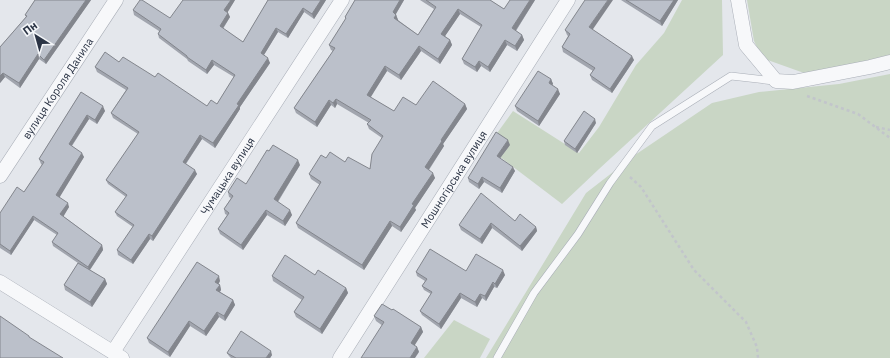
<svg xmlns="http://www.w3.org/2000/svg" width="890" height="358" font-family="'IBM Plex Sans',sans-serif">
  <style>
    .green { fill: #c9d6c5 }
    .lines { fill: none; stroke-linecap: round; stroke-linejoin: round }
    .service-casing { stroke: #a9aeb7; stroke-width: 8 }
    .minor-casing { stroke: #a9aeb7; stroke-width: 15 }
    .path { stroke: #c2c5cb; stroke-width: 2.5; stroke-dasharray: 3 3; stroke-linecap: butt }
    .service { stroke: #f7f8fa; stroke-width: 7 }
    .minor { stroke: #f7f8fa; stroke-width: 14 }
    .wall { fill: #a1a5ae }
    .shaded-wall { fill: #83868d }
    .building { fill: #bbc0ca; stroke: #83868d }
    .labels { text-anchor: middle; stroke-width: 3; stroke-linejoin: round; paint-order: stroke }
    .street-label { font-size: 11px; fill: #2b3445; stroke: #f4f6f9 }
  </style>
  <rect width="100%" height="100%" fill="#e4e7ec"/>
  <g class="green">
    <path d="M682,0H722L723,55L599,169L562,204L487,147L513,111L579,153L599,127L636,65L664,33Z"/>
    <path d="M747,0H890V55L869,62L804,73L762,58L754,41Z"/>
    <path d="M890,74V358H486L586,193L635,155L712,103L759,92L839,84Z"/>
    <path d="M454,320L490,339L480,358H424Z"/>
  </g>
  <g class="lines">
    <defs>
      <path id="service" d="M497,358L534,293L578,234L610,183L652,126L731,76L774,81"/>
      <g id="minor">
        <path d="M738,0L746,45L776,81L793,82L870,67L890,62"/>
        <path id="s1" d="M0,176L116,0"/>
        <path d="M0,282L122,358"/>
        <path id="s2" d="M113,352L342,0"/>
        <path id="s3" d="M340,358L568,0"/>
      </g>
    </defs>
    <use href="#service" class="service-casing"/>
    <use href="#minor" class="minor-casing"/>
    <g class="path">
      <path d="M807,96L858,114L890,138"/>
      <path d="M876,127L890,130"/>
      <path d="M630,177L641,187L694,270L746,322L757,347L758,358"/>
    </g>
    <use href="#service" class="service"/>
    <use href="#minor" class="minor"/>
  </g>
  <g class="wall">
    <path d="M35,0H91L46,64L39,59L20,88L5,77L0,83V47L26,17L25,15Z"/>
    <path d="M235,0L227,12L228,13L230,17L223,29L243,42L268,0H326L314,19L304,12L288,38L278,32L264,55L270,63L240,107V109L215,148L202,139L186,164L197,174L153,241L150,239L133,264L118,255L117,250L133,227L117,216L115,212L126,197L108,184L106,180L138,134L113,118L111,113L126,90L97,72L95,67L119,62L155,77L207,106L217,104L234,77L214,65L207,74L188,61L187,59L159,38L158,34L159,31L134,15L133,10L170,18Z"/>
    <path d="M355,0H404L396,14L398,20L418,35L434,9L420,0H490L504,9L535,0L516,31L522,35L524,40L517,51L507,45L490,72L481,66L477,72L464,64L462,59L481,27L460,14L445,36L450,40L452,45L440,64L421,51L401,80L387,71L370,97L394,111L416,105L465,104L467,109L443,144L444,146L429,170L435,178L415,208L416,210L401,232L392,226L364,270L298,228L296,223L320,185L311,179L309,174L326,158L345,162L370,169L382,138L369,129L367,124L369,123L337,104L335,108L331,105L317,127L296,113L294,108L333,51L331,50L329,45L346,19L345,17Z"/>
    <path d="M621,0H678L662,26Z"/>
    <path d="M565,30H592L634,60L612,93L592,80L590,75L593,71L563,52L562,47L568,36L567,35Z"/>
    <path d="M551,79L553,84L552,85L560,94L539,126L517,111L515,106Z"/>
    <path d="M81,92L105,111L97,124L89,119L72,146L84,157L59,197L69,207L63,216L102,245L103,250L90,270L105,279L107,284L92,307L65,290L64,285L78,263L53,246L52,242L57,235L34,220L11,255L0,248V213L24,192L42,165L41,164L39,159Z"/>
    <path d="M596,123L577,153L565,145L564,141Z"/>
    <path d="M510,145L500,158L515,171L502,193L484,182L479,189L469,182L468,178Z"/>
    <path d="M300,165L278,202L292,215L285,226L267,215L243,250L220,234L218,229L227,215L225,214L224,209L231,198L229,197L228,192L246,184Z"/>
    <path d="M515,221L536,227L537,231L522,251L492,228L482,244L461,230L459,225Z"/>
    <path d="M466,271L505,275L497,288L494,287L486,301L482,298L477,307L461,298L441,329L422,315L420,311L431,294L424,290L422,286L425,281L417,276L416,272Z"/>
    <path d="M315,275L346,288L348,293L322,334L296,317L294,312L302,300L273,281L272,276Z"/>
    <path d="M220,281L218,284L220,285L221,290L220,292L233,300L235,305L225,321L219,317L206,336L190,326L170,357L149,343L147,338Z"/>
    <path d="M392,310L421,327L423,332L414,345L417,347L419,352L376,321L374,316Z"/>
    <path d="M227,353L272,355L270,358H231L229,356Z"/>
  </g>
  <g class="shaded-wall">
    <path d="M86,0H91L46,64L44,60Z"/>
    <path d="M231,0H235L226,15L224,10Z"/>
    <path d="M321,0H326L314,19L312,14Z"/>
    <path d="M400,0H404L394,17L393,12Z"/>
    <path d="M530,0H535L514,33L512,28Z"/>
    <path d="M608,0H613L591,32L589,27Z"/>
    <path d="M674,0H678L662,26L660,21Z"/>
    <path d="M303,8L304,12L288,38L286,34Z"/>
    <path d="M458,9L460,14L443,39L441,34Z"/>
    <path d="M228,13L230,17L221,31L220,26Z"/>
    <path d="M396,15L398,20L396,23L394,18Z"/>
    <path d="M276,28L278,32L262,58L261,53Z"/>
    <path d="M522,35L524,40L517,51L515,46Z"/>
    <path d="M450,40L452,45L440,64L438,59Z"/>
    <path d="M505,40L507,45L490,72L488,67Z"/>
    <path d="M419,46L421,51L401,80L399,75Z"/>
    <path d="M38,54L39,59L20,88L19,83Z"/>
    <path d="M632,56L634,60L612,93L610,89Z"/>
    <path d="M268,58L270,63L240,107V109L215,148L213,143L237,104Z"/>
    <path d="M212,60L214,65L207,74L206,70Z"/>
    <path d="M479,61L481,66L477,72L475,67Z"/>
    <path d="M385,66L387,71L369,100L367,95Z"/>
    <path d="M3,73L5,77L0,83V76Z"/>
    <path d="M551,79L553,84L550,88L549,83Z"/>
    <path d="M558,89L560,94L539,126L538,121Z"/>
    <path d="M336,99L337,104L335,108L333,103Z"/>
    <path d="M329,100L331,105L317,127L315,122Z"/>
    <path d="M465,104L467,109L443,144L444,146L427,172L425,167L441,140Z"/>
    <path d="M103,106L105,111L97,124L95,120Z"/>
    <path d="M87,115L89,119L70,148L69,144Z"/>
    <path d="M595,119L596,123L577,153L575,149Z"/>
    <path d="M200,135L202,139L184,166L183,162Z"/>
    <path d="M508,140L510,145L498,161L497,156Z"/>
    <path d="M82,153L84,157L58,200L56,195Z"/>
    <path d="M298,160L300,165L276,204L274,199Z"/>
    <path d="M513,167L515,171L502,193L500,188Z"/>
    <path d="M195,170L197,174L153,241L152,236Z"/>
    <path d="M433,173L435,178L415,208L416,210L401,232L400,227L412,204Z"/>
    <path d="M482,177L484,182L479,189L478,184Z"/>
    <path d="M68,203L69,207L62,219L60,214Z"/>
    <path d="M266,210L267,215L243,250L241,245Z"/>
    <path d="M290,210L292,215L285,226L283,221Z"/>
    <path d="M33,216L34,220L11,255L10,251Z"/>
    <path d="M390,221L392,226L364,270L362,265Z"/>
    <path d="M491,223L492,228L482,244L480,239Z"/>
    <path d="M536,227L537,231L522,251L520,246Z"/>
    <path d="M149,234L150,239L133,264L131,260Z"/>
    <path d="M102,245L103,250L89,271L88,267Z"/>
    <path d="M503,270L505,275L497,288L495,284Z"/>
    <path d="M219,276L220,281L217,287L215,282Z"/>
    <path d="M105,279L107,284L92,307L90,302Z"/>
    <path d="M493,282L494,287L486,301L485,296Z"/>
    <path d="M220,285L221,290L218,294L216,290Z"/>
    <path d="M346,288L348,293L322,334L320,329Z"/>
    <path d="M460,293L461,298L441,329L439,324Z"/>
    <path d="M480,294L482,298L477,307L475,302Z"/>
    <path d="M233,300L235,305L225,321L224,316Z"/>
    <path d="M217,312L219,317L206,336L204,331Z"/>
    <path d="M189,321L190,326L170,357L168,352Z"/>
    <path d="M421,327L423,332L413,348L411,343Z"/>
    <path d="M417,347L419,352L415,358H410Z"/>
    <path d="M271,351L272,355L270,358H266Z"/>
  </g>
  <g class="building">
    <path d="M35,0H86L44,60L38,54L19,83L3,73L0,76V47L27,16L25,15Z"/>
    <path d="M140,0H142L170,18L183,0H231L224,10L228,13L220,26L243,42L268,0H321L312,14L303,8L286,34L276,28L261,53L268,58L237,104L239,105L213,143L200,135L183,162L195,170L152,236L149,234L131,260L117,250L134,225L115,212L127,195L106,180L139,132L111,113L128,88L95,67L105,52L119,62L123,57L155,77L158,73L207,106L211,100L217,104L235,75L212,60L206,70L187,57V56L158,34L161,29L133,10Z"/>
    <path d="M355,0H400L393,12L396,15L394,18L418,35L436,7L426,0H490L504,9L510,0H530L512,28L522,35L515,46L505,40L488,67L479,61L475,67L462,59L482,25L458,9L441,34L450,40L438,59L419,46L399,75L385,66L367,95L394,111L403,97L416,105L433,81L465,104L441,140L442,141L425,167L433,173L412,204L414,205L400,227L390,221L362,265L296,223L321,182L309,174L321,155L326,158L330,152L345,162L348,157L370,169L372,154L383,136L367,124L371,120L336,99L333,103L329,100L315,122L294,108L335,48L329,45L346,18L345,17Z"/>
    <path d="M585,0H608L589,27L632,56L610,89L590,75L595,68L562,47L570,34L565,30Z"/>
    <path d="M626,0H674L660,21Z"/>
    <path d="M538,71L551,79L549,83L558,89L538,121L515,106Z"/>
    <path d="M81,92L103,106L95,120L87,115L69,144L82,153L56,195L68,203L60,214L102,245L88,267L52,242L58,233L33,216L10,251L0,244V213L17,187L24,192L44,162L39,159Z"/>
    <path d="M584,111L595,119L575,149L564,141Z"/>
    <path d="M496,132L508,140L497,156L513,167L500,188L482,177L478,184L468,178Z"/>
    <path d="M273,145L298,160L274,199L290,210L283,221L266,210L241,245L218,229L229,213L224,209L233,196L228,192L237,178L246,184L267,150L269,151Z"/>
    <path d="M481,193L515,221L520,214L536,227L520,246L491,223L480,239L459,225Z"/>
    <path d="M430,249L466,271L476,254L503,270L495,284L493,282L485,296L480,294L475,302L460,293L439,324L420,311L432,292L422,286L427,279L416,272Z"/>
    <path d="M285,255L315,275L318,270L346,288L320,329L294,312L304,297L272,276Z"/>
    <path d="M197,262L219,276L215,282L220,285L216,290L233,300L224,316L217,312L204,331L189,321L168,352L147,338Z"/>
    <path d="M78,263L105,279L90,302L64,285Z"/>
    <path d="M382,304L392,310L393,309L421,327L411,343L417,347L410,358H361L384,322L374,316Z"/>
    <path d="M0,316L29,336V337L63,358H0Z"/>
    <path d="M241,331L271,351L266,358H236L227,353Z"/>
  </g>
  <g class="labels">
    <g class="street-label">
      <text dy="4" stroke="none"><textPath href="#s1" startOffset="105">вулиця Короля Данила</textPath></text>
      <text dy="4" stroke="none"><textPath href="#s2" startOffset="210">Чумацька вулиця</textPath></text>
      <text dy="4" stroke="none"><textPath href="#s3" startOffset="212">Мошногірська вулиця</textPath></text>
    </g>
  </g>
  <g transform="translate(36 36) rotate(323)" stroke="#f4f6f9" stroke-width="3" paint-order="stroke">
  <path d="M0-3L7 15L0 10L-7 15Z" fill="#2b3445"/>
  <text y="-6" font-size="11" font-weight="bold" text-anchor="middle" fill="#2b3445">Пн</text>
  </g>
</svg>
